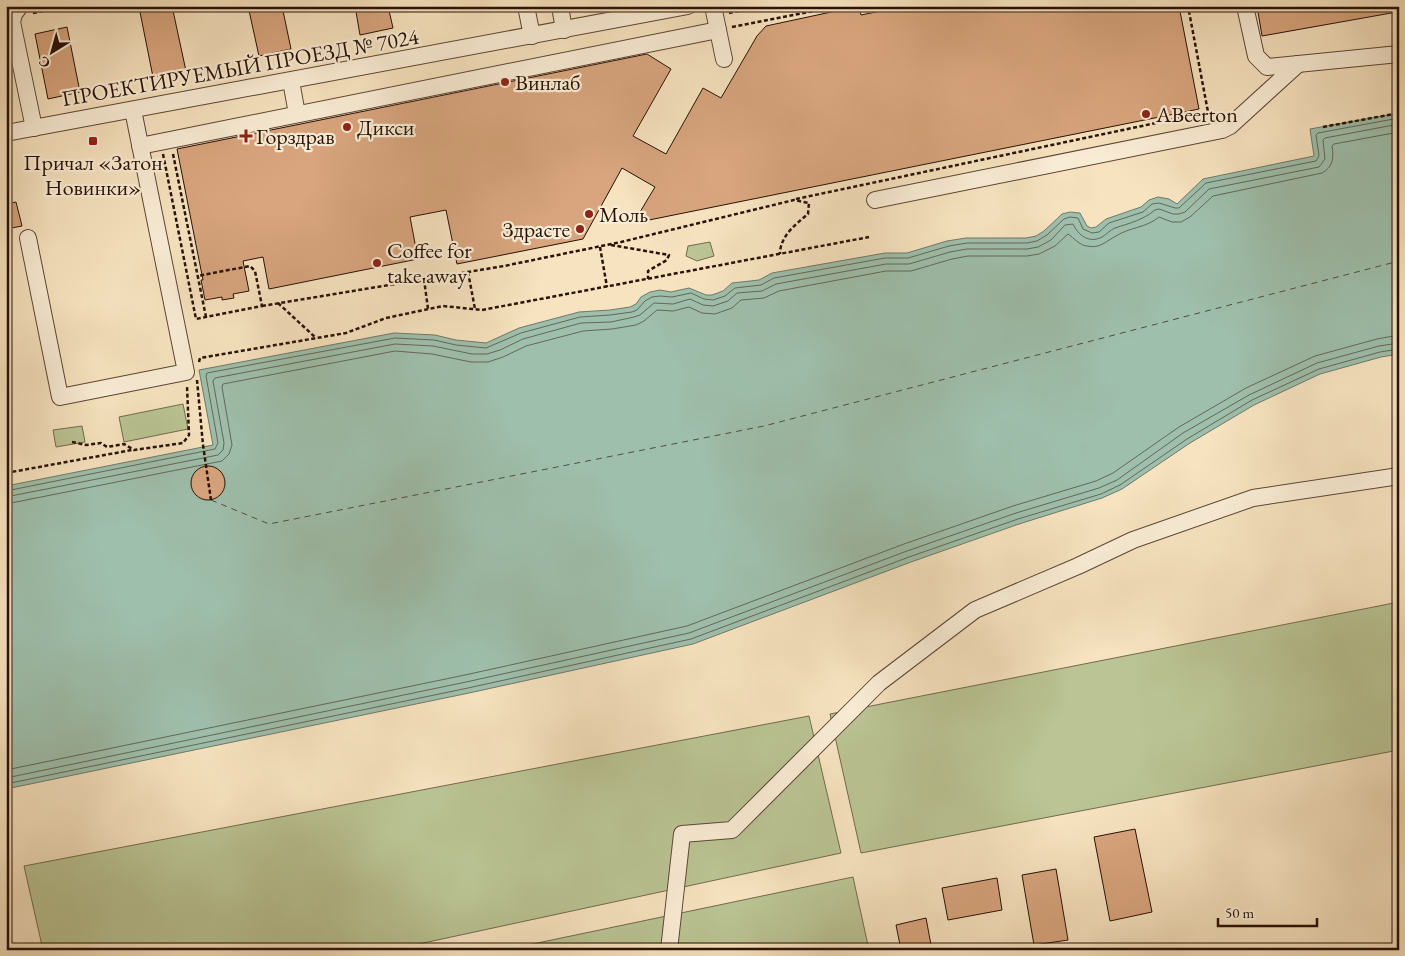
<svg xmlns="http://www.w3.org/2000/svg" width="1405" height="956" font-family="'EB Garamond',serif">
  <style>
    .green { fill: #bac494; stroke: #716a4c }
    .water { fill: #9ebfac; stroke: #6f7969 }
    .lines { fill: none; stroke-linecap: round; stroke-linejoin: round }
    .shore { stroke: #636858; stroke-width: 1 }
    .ferry { stroke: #514e3f; stroke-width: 1; stroke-dasharray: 6 5; stroke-linecap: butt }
    .building { fill: #d8a57e; stroke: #281105 }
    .minor-casing { stroke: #5c4634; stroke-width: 18 }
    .path { stroke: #281105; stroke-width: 2.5; stroke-dasharray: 4 2.5; stroke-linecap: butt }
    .minor { stroke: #faedd6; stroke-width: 16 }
    .poi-dot { fill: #8f2418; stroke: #faedd6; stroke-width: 2 }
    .labels { text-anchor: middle; stroke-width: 4.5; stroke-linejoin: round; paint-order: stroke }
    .street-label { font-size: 22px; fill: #281105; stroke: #faedd6 }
    .poi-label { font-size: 22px; fill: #281105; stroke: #faedd6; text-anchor: start }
  </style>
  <rect width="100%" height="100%" fill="#f7e3c0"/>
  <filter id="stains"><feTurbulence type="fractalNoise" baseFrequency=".004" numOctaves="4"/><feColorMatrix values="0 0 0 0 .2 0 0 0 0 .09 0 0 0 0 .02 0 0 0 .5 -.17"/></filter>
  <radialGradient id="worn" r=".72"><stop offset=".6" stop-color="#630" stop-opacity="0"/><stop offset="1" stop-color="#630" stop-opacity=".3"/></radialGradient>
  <g class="green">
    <path d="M710,242L714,256L697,261L686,256L688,246Z"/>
    <path d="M183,404L188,429L124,442L119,417Z"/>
    <path d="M82,426L85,442L56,447L53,430Z"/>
    <path d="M1399,602V750L861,853L830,714Z"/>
    <path d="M809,716L841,853L391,950H43L24,866Z"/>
    <path d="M853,877L869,950H504Z"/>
  </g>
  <path class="water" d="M1399,113V354L1381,357L1320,374L1254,405L1190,443L1122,489L1102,498L1019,524L911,562L693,644L469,693L6,789V486L213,445L199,370L394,333L435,335L456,340L486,343L519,328L579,312L610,310L630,307L636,304L641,297L650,292L660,290L671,292L689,288L706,295H712L723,291L732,283L759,280L772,273L885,253H907L947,241L966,238H1026L1036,236L1044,231L1062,214L1070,212L1080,213L1087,226L1091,228L1096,227L1106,219L1141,207L1149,200L1158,197L1169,199L1177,204L1203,179L1314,156L1310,129Z"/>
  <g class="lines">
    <g class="shore">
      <path d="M6,491L215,449L218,443L206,376L207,373L395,338L434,340L456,345L486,348L521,333L580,317L610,315L632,312L637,310L645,301L652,297L660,296L672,297L691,293L704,299L713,300L725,296L735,288L761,285L774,278L885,258H908L949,246L967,243H1027L1037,241L1047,235L1064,219L1070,217L1078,218L1083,229L1092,233L1099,232L1109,223L1143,212L1152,204L1159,203L1175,208H1179L1206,183L1316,161L1319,156L1316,135L1318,133L1399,118"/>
      <path d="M6,497L218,455L223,450L224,443L213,381L215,378L395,344L433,346L472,354H487L500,350L523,339L581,323L611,322L634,317L640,315L654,303L673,304L690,299L703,305L713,306L728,301L737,293L762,291L776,284L886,264H909L950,252L967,249H1027L1038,247L1051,240L1065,225L1073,224C1078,235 1089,244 1102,237C1107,234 1110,230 1115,228C1130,223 1143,220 1155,210L1159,209L1173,214H1179L1185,212L1209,189L1319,167L1325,159L1323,140L1325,138L1399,124"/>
      <path d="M6,504L222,461L229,454L232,445L222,387L223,384L395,351L432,354L471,362H488L503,357L526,346L583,331L612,329L636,325L644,321L657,310L673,311L689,307L702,313L715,314L732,308L741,300L764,298L779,291L886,271H911L952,259L968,256H1027L1039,254L1055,246L1068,234C1074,238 1079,245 1087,246C1100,249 1106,241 1116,236C1130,227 1146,228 1159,217L1172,222H1181L1190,217L1213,196L1322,173C1333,167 1334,158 1332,146L1334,144L1399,132"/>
      <path d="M6,770L465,675L687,626L904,544L1013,506L1096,481L1113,473L1179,427L1246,388L1315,356L1377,339L1399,335"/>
      <path d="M6,778L466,682L689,633L907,551L1016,513L1099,488L1117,480L1183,433L1249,395L1317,363L1379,346L1399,343"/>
      <path d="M6,784L468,688L691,639L909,557L1018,519L1101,494L1120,485L1187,439L1252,400L1319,369L1380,352L1399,349"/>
    </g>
    <path class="ferry" d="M211,500L269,524L764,426L1399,261"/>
  </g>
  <g class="building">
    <path d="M172,6L186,71L153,77L140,12Z"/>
    <path d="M248,6H282L291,49L259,56Z"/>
    <path d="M355,6H388L393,28L360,35Z"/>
    <path d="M859,6L861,15L905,6H1179L1199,109L649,220L642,218L640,212L655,187L622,168L583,239L457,264L446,210L410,217L418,259L269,289L263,257L243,261L249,291L233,294L234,298L222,300V297L205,300L201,280H203L177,149L647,54L671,69L633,136L666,154L703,88L721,98L757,36L766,26Z"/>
    <path d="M1257,6H1396L1397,12L1262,36Z"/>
    <path d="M67,27L80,92L48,99L35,34Z"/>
    <path d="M16,202L22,226L6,229V204Z"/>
    <circle cx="208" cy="483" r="17"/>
    <path d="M1135,829L1152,912L1110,921L1094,837Z"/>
    <path d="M1056,869L1068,940L1034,945L1022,875Z"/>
    <path d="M997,878L1002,910L948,920L942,888Z"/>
    <path d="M926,918L932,950H901L896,925Z"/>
  </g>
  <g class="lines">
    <defs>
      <g id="minor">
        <path d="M20,6L14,14L12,22L34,128"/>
        <path d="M526,6L532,36"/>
        <path d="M560,6L564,30"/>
        <path d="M713,6L724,59"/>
        <path d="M1245,6L1256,56L1267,67L1399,54"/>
        <path d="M291,81L297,114"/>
        <path d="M6,133L688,6"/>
        <path d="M140,146L718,30"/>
        <path d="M875,200L1222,130L1230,126L1298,64"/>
        <path d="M28,238L60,397L186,372L133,110"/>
        <path d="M669,950L682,834L732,830L879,683L975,610L1078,566L1133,540L1253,498L1399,476"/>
      </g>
    </defs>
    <use href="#minor" class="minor-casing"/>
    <g class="path">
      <path d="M33,13L68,6"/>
      <path d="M729,13L761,6"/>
      <path d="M732,27L839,6"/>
      <path d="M1323,127L1399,113"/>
      <path d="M163,154L196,319L262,306L255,271L250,266L197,276"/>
      <path d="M173,154L206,317"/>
      <path d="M796,199L1208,112L1188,6"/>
      <path d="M611,245L669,255L667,260L648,271V279"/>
      <path d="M600,247L607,287"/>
      <path d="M468,272L475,309"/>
      <path d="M424,279L428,309"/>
      <path d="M278,303L316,338"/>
      <path d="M262,306L504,266L621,242L794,200L809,203L808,214C796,224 780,236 780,254"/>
      <path d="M199,362L200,358L346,333L386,318L443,306L482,310L869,237"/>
      <path d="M197,380L203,445L211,500"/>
      <path d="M72,442L86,445L101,443L107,447L124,444L134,450L183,443L189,435L187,386"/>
      <path d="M6,473L132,450"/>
    </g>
    <use href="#minor" class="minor"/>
  </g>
  <g class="poi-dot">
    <circle cx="505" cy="82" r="5"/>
    <circle cx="1146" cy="114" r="5"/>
    <circle cx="347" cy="127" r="5"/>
    <path d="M243.5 128.5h5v5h5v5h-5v5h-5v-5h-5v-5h5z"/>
    <rect x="88" y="136" width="10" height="10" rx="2.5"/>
    <circle cx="589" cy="214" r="5"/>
    <circle cx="580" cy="229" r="5"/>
    <circle cx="377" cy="263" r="5"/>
  </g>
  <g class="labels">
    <g class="street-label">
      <text transform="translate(240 67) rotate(-10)" y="8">ПРОЕКТИРУЕМЫЙ ПРОЕЗД № 7024</text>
    </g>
    <g class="poi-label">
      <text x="515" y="90">Винлаб</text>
      <text x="1156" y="122">ABeerton</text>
      <text x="357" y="135">Дикси</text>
      <text x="256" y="144">Горздрав</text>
      <text x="93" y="170" text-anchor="middle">Причал «Затон<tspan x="93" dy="25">Новинки»</tspan></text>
      <text x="599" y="222">Моль</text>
      <text x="570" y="237" text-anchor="end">Здрасте</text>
      <text x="387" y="258">Coffee for<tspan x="387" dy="25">take away</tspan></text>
    </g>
  </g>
  <rect width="1405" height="956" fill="none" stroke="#f7e3c0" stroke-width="25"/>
  <rect x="8" y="8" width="1390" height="941" fill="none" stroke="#281105" stroke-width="2.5"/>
  <rect x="12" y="12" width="1380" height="931" fill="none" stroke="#281105"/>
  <g transform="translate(52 52) rotate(217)" stroke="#faedd6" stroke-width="4" paint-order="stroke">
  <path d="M0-4L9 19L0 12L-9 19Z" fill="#281105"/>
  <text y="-8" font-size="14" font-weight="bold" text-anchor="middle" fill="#281105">С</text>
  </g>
  <path d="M1218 918v8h99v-8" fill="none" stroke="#281105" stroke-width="2.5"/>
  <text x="1225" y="918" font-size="15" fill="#281105" stroke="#faedd6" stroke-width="4" paint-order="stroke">50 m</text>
  <rect width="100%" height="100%" filter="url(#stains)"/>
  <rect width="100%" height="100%" fill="url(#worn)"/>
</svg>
